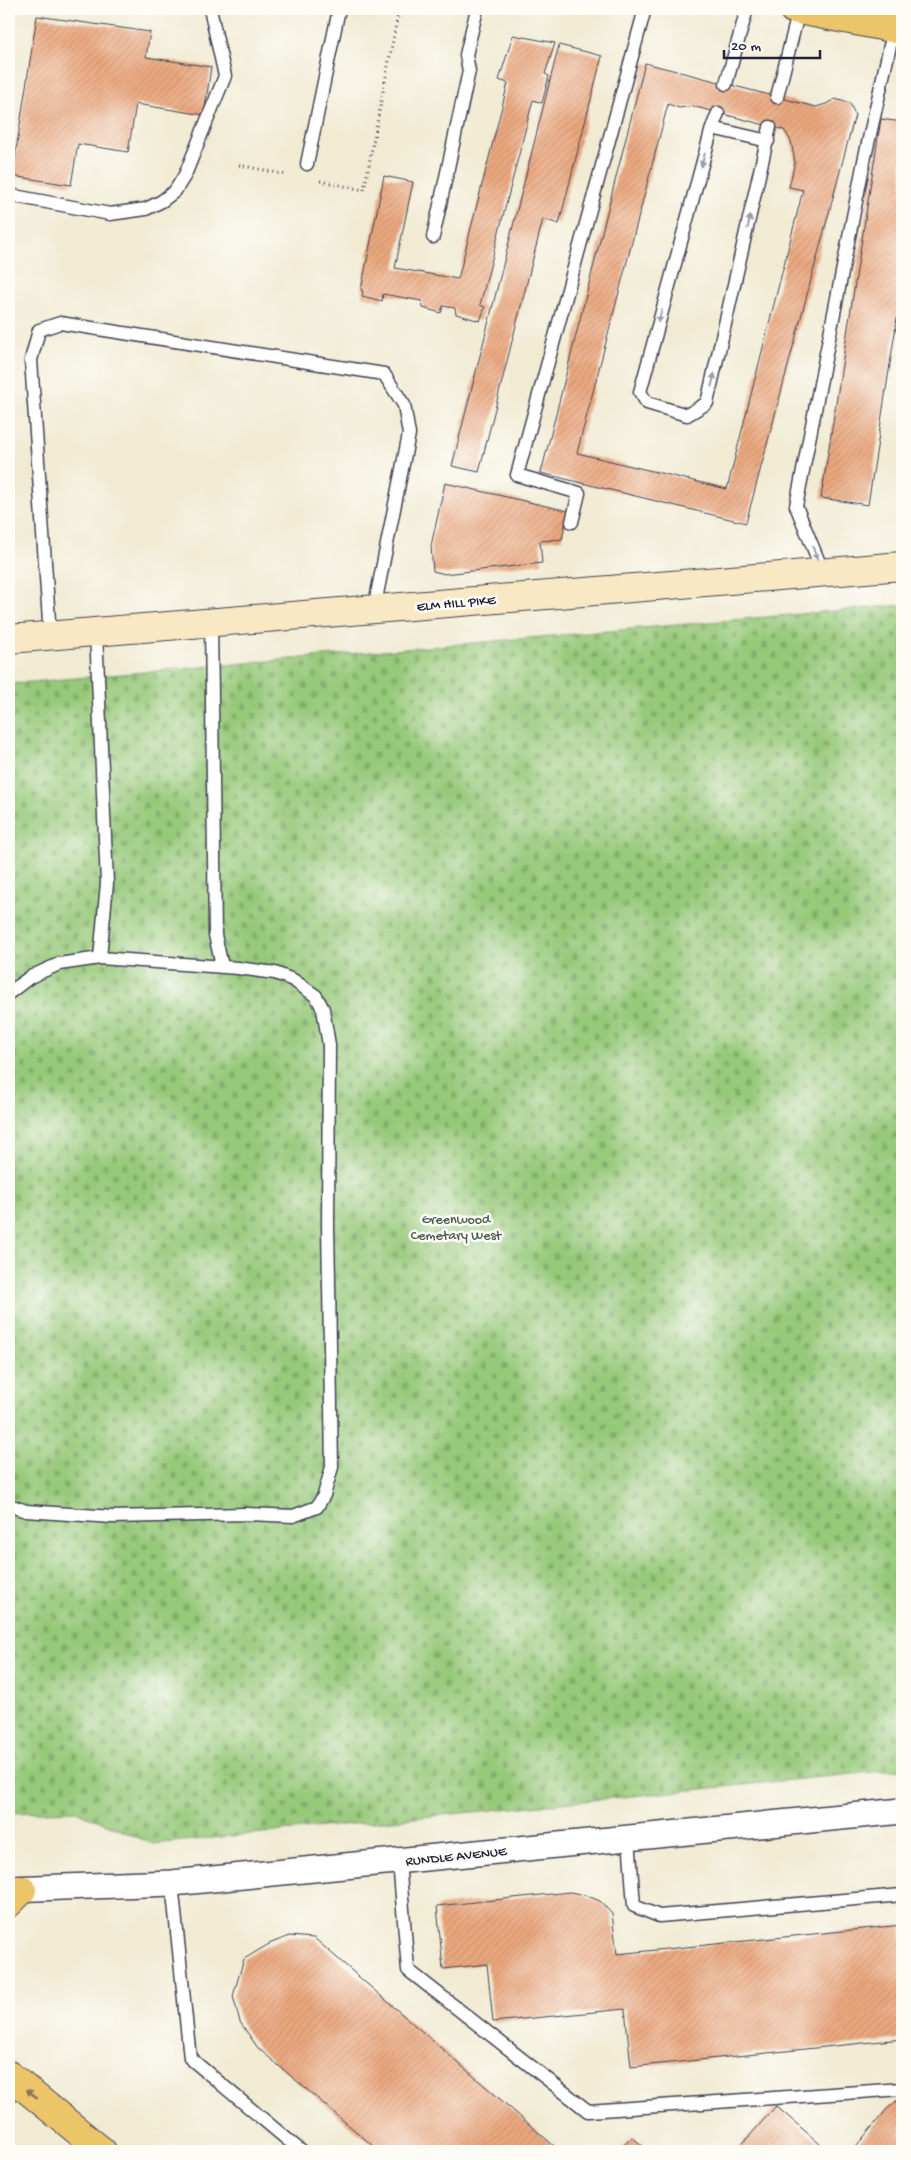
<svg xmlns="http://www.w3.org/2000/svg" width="911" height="2160" font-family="'Gochi Hand',sans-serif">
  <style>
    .cemetery { fill: url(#cemetery-stones); stroke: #5c765a }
    .building { fill: url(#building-hatch); fill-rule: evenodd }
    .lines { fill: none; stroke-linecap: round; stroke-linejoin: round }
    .service-casing { stroke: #414052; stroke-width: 15 }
    .minor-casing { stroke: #414052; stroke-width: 28 }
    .secondary-casing { stroke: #414052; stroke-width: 30 }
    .primary-casing { stroke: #414052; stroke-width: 30 }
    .motorway-casing { stroke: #414052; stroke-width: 30 }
    .path { stroke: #414052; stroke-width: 3; stroke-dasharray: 1 4; stroke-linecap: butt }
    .service { stroke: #fff; stroke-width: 12 }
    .minor { stroke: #fff; stroke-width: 25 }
    .secondary { stroke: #f8e8c3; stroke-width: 28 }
    .primary { stroke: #edc569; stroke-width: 28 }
    .motorway { stroke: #edc569; stroke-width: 28 }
    .oneway { fill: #9c9ca7 }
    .oneway2 { fill: #887452 }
    .labels { text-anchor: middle; stroke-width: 5; stroke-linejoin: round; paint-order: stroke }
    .street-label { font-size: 14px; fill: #22223b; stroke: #fdfcf7 }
    .park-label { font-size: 14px; fill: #4b5c51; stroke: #fdfcf7 }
  </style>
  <defs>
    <pattern id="cemetery-stones" width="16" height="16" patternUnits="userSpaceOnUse" patternTransform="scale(1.25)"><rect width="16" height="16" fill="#96c979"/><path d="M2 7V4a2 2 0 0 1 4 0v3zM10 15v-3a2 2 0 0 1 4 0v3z" fill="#81ac6a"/></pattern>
    <pattern id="building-hatch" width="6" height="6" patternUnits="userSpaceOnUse" patternTransform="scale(1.25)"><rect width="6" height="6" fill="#eba87f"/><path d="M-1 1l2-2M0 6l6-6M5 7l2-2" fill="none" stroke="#c9906f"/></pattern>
  </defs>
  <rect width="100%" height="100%" fill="#fdfcf7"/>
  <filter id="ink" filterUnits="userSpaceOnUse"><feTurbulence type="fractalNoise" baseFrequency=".02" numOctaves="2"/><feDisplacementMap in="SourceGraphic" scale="10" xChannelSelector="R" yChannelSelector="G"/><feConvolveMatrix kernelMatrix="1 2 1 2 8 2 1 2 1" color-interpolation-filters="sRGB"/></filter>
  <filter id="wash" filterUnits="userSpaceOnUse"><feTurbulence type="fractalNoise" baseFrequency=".0096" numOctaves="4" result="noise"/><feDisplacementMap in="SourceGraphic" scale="20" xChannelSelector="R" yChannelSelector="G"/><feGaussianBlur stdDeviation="1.12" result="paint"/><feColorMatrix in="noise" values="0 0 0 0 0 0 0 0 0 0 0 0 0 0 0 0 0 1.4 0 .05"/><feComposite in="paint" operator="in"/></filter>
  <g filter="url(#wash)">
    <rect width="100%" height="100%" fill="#f1ebd3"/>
    <path class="cemetery" d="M902,605V1769L153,1844L76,1811L9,1813V684Z"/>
    <g id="blocks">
      <g class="building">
        <path d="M37,16L150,32L146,57L211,67L204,115L136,104L128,152L78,144L71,185L12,176Z"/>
        <path d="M513,35L555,43L545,74L549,76L542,103L533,100L480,305L485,307L480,321L456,314L455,308L443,306L441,313L423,308L422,301L383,294L382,301L362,296L363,291L361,290L384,176L413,182L395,268L458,279L508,83L499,80Z"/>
        <path d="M559,45L602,56L559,224L543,219L479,472L452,466Z"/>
        <path d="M645,63L816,107L826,104L835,99L850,103L855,115L746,523L541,473ZM668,104L679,108L692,106L784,130L791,141L795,162L789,187L803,190L727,489L577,453Z"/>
        <path d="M881,119L902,122V287L868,505L821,498Z"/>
        <path d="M445,483L568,511L562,539L540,541L542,563L445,574L433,571L431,546Z"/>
        <path d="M570,1892L585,1895L600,1901L612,1914L617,1954L902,1925V2039L631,2067L625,2009L493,2022L487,1964L443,1969L437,1906Z"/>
        <path d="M289,1936L314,1938L560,2151H379L258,2048L240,2022L233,1996L244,1959L269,1944Z"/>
        <path d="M902,2097V2151H852L887,2109Z"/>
        <path d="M776,2106L828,2151H736Z"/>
        <path d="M632,2137L649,2151H619Z"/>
      </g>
    </g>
  </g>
  <g filter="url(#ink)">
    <use href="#blocks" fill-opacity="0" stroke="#414052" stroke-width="1"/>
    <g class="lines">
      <defs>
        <g id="service">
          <path d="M726,84L747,9"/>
          <path d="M777,97L799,10"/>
          <path d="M718,113L712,128L640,392L647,403L687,415L707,403L770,127"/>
          <path d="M712,128L768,141"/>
          <path d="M307,164L339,9"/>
          <path d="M9,195L110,214L146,209L162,201L175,191L185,175L225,76L210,9"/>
          <path d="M433,237L469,71L466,55L477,9"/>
          <path d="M572,522L579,493L517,475L645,9"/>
          <path d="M823,572L796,506L864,161L894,28"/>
          <path d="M211,622L215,935L222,966"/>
          <path d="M96,632L107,883L100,958"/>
          <path d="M50,635L31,360L39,330L60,323L384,374L404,405L409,434L374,609"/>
          <path d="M9,993L30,977L59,964L100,958L238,968L275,973L293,980L316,996L323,1009L329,1045L328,1224L332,1467L324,1495L317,1507L293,1516L246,1514L112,1517L26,1511L9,1505"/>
          <path d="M629,1838L634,1906L659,1916L902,1895"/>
          <path d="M399,1861L408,1970L588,2111L902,2089"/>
          <path d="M172,1883L190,2058L301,2151"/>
        </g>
        <path id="minor" d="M9,1889L172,1883L902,1811"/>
        <path id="secondary" d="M9,639L902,566"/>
        <path id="primary" d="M793,9L902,30"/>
        <g id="motorway">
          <path d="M9,1903L22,1890"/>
          <path d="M9,2075L102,2151"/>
        </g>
      </defs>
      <use href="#service" class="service-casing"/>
      <use href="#minor" class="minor-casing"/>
      <use href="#secondary" class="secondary-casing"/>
      <use href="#primary" class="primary-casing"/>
      <use href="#motorway" class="motorway-casing"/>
      <g class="path">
        <path d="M239,165L287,175"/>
        <path d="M320,181L364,190L399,9"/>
      </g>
      <use href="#service" class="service"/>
      <use href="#minor" class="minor"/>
      <use href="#secondary" class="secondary"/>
      <use href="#primary" class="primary"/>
      <use href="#motorway" class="motorway"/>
    </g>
    <defs><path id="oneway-solid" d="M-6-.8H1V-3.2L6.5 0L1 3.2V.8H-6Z" transform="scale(1.25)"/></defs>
    <g class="oneway">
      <use href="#oneway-solid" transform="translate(703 160) rotate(105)"/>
      <use href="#oneway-solid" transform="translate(749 222) rotate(-77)"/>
      <use href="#oneway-solid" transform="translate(660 316) rotate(105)"/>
      <use href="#oneway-solid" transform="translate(713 380) rotate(-77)"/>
      <use href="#oneway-solid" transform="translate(815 553) rotate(69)"/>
    </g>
    <use class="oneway2" href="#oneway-solid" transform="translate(32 2094) rotate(-141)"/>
  </g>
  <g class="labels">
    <g class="street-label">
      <text transform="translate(456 602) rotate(-5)" y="5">ELM HILL PIKE</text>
      <text transform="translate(456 1855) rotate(-6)" y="5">RUNDLE AVENUE</text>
    </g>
    <g class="park-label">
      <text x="456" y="1223">Greenwood<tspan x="456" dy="16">Cemetary West</tspan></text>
    </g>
  </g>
  <rect width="911" height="2160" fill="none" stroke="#fdfcf7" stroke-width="30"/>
  <path d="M724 50v8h96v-8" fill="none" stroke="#22223b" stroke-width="2.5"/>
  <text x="731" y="50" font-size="15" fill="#22223b" stroke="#fdfcf7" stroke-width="4" paint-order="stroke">20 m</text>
</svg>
